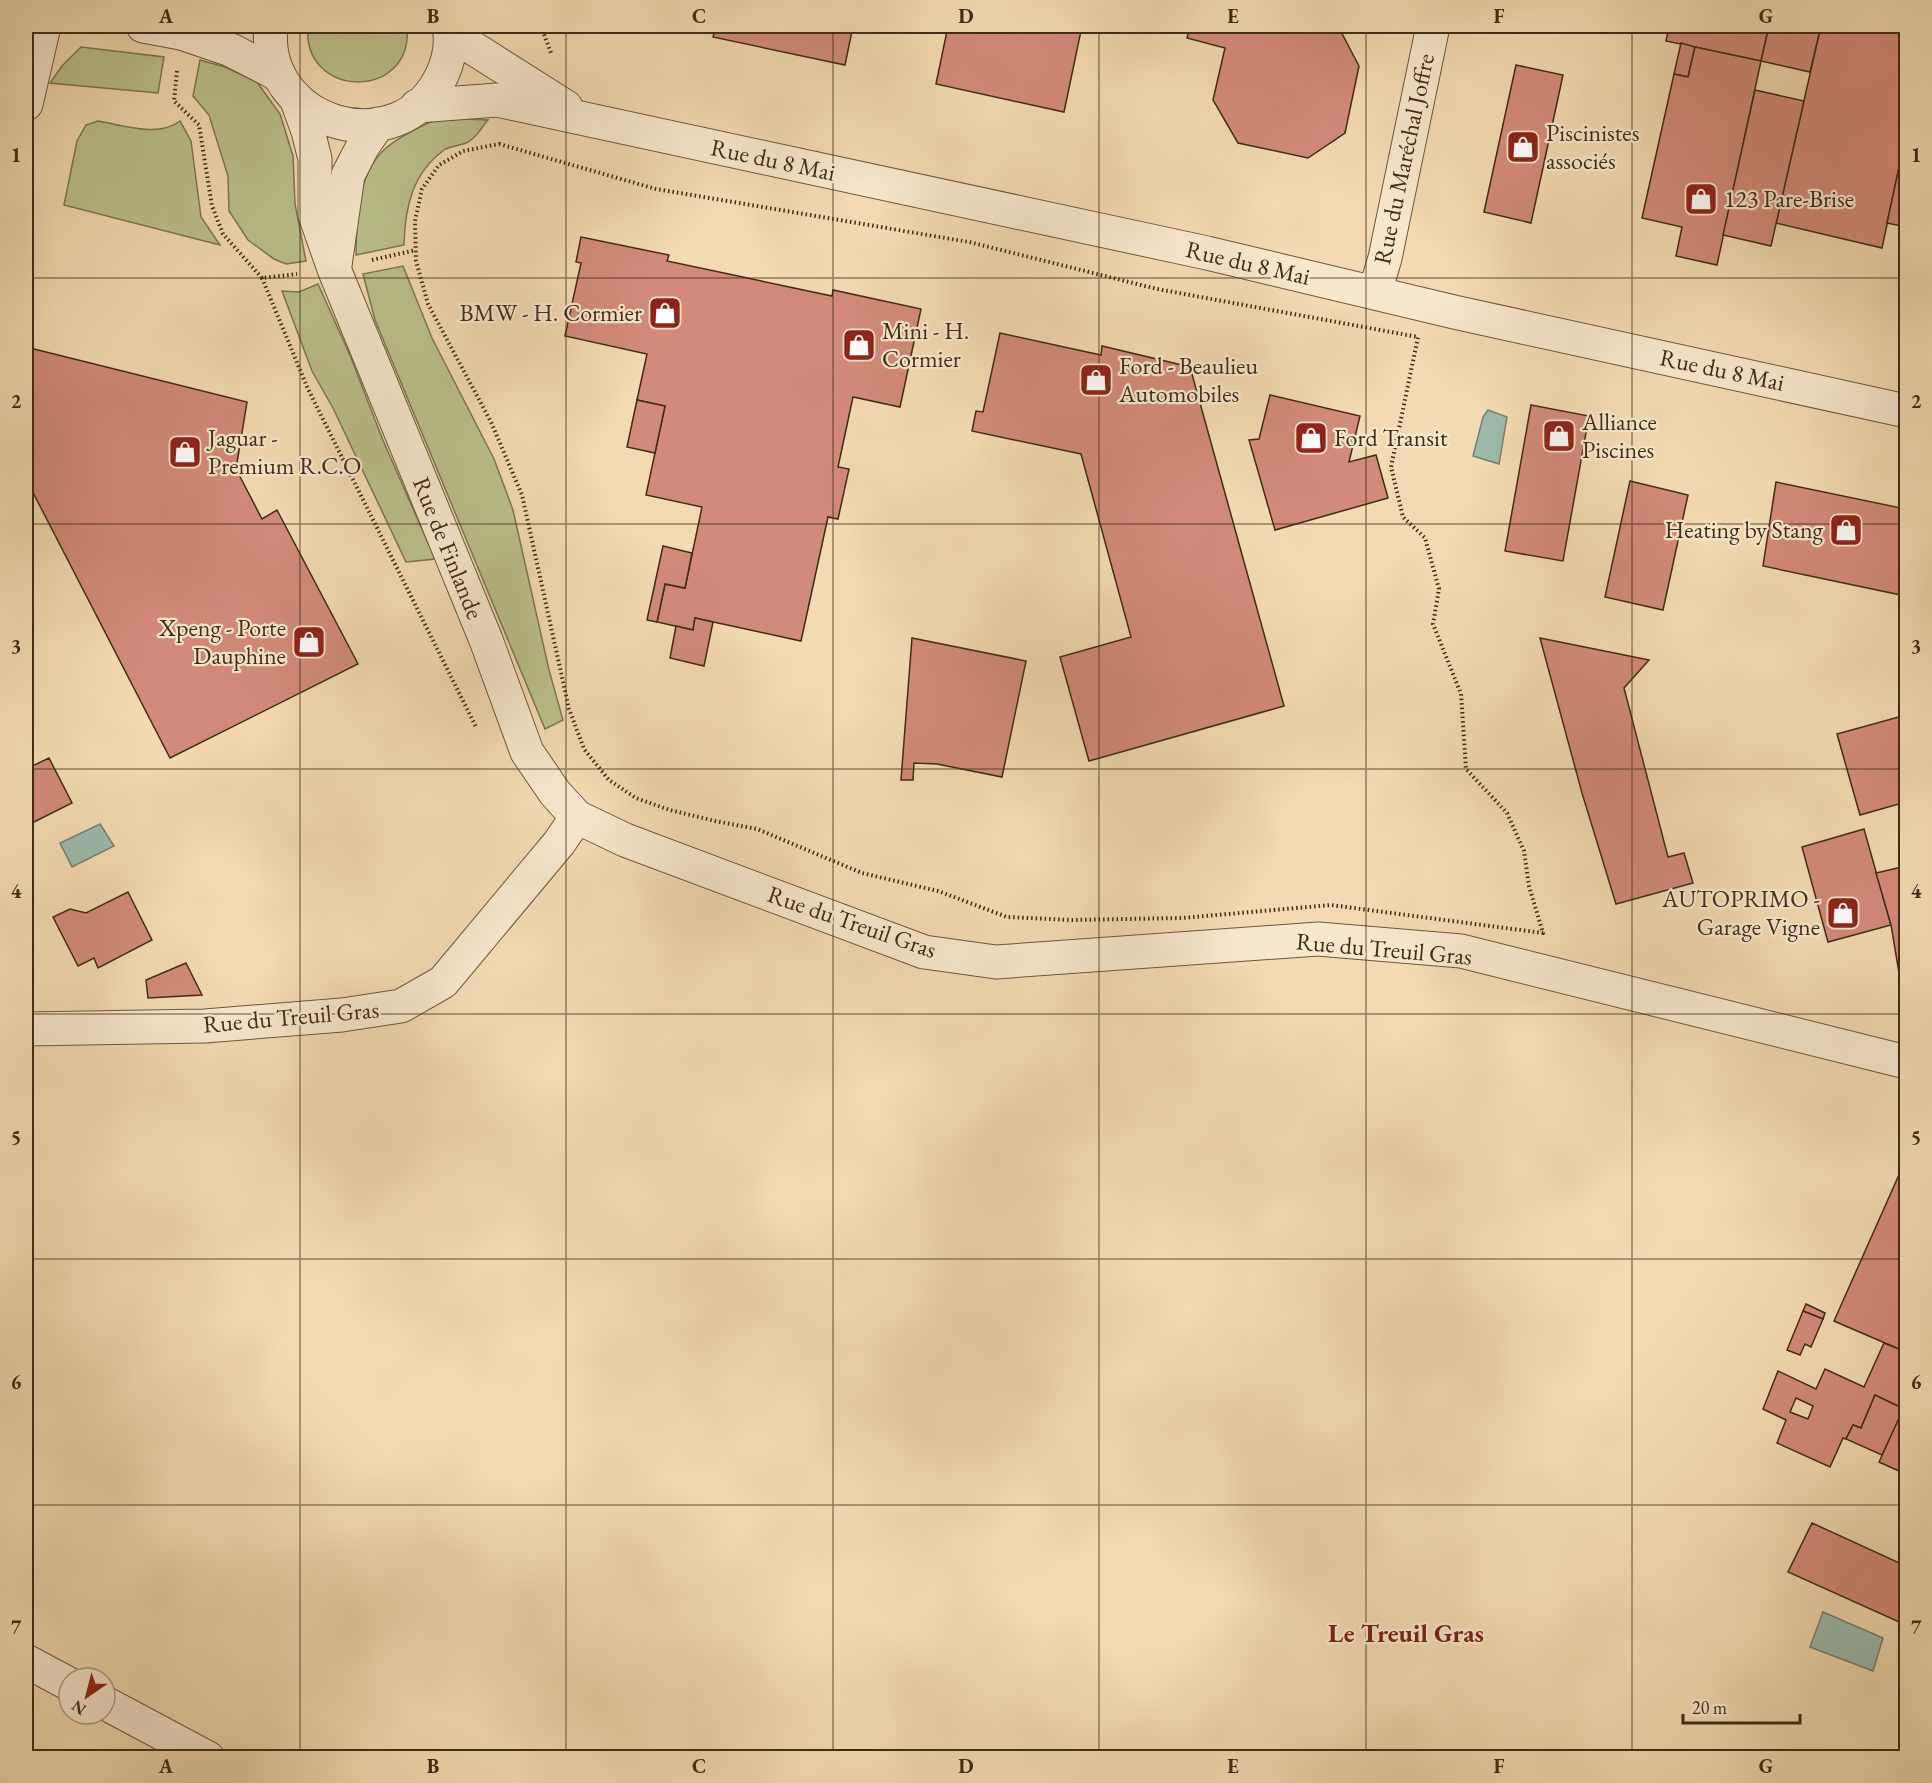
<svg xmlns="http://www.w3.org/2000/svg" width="1932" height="1783" font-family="'EB Garamond',serif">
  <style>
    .green { fill: #bbc08c; stroke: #7e7651; stroke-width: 1.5 }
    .water { fill: #9bbbac; stroke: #778170; stroke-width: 1.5 }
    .building { fill: #d28b79; stroke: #412b16; stroke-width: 1.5; fill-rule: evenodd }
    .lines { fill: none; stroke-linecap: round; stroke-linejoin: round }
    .minor-casing { stroke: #6e573d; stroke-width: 35 }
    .path { stroke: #412b16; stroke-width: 4; stroke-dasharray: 1.5 3; stroke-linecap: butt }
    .minor { stroke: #f7e7cd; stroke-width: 33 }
    .grid { fill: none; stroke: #412b16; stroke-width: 1.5; stroke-opacity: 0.55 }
    .labels { text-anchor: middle; stroke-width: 4.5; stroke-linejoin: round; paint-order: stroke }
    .poi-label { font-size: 24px; fill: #412b16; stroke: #f7e7cd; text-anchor: start }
    .street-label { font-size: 24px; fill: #412b16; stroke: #f7e7cd }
    .neighbourhood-label { font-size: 26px; font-weight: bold; fill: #7a1f14; stroke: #f7e7cd }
    .neatline { fill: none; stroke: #412b16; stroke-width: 2 }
    .grid-label { font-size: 20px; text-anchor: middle; font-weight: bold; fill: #412b16 }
  </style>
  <rect width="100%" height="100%" fill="#f3dab2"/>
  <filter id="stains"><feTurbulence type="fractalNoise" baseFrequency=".00333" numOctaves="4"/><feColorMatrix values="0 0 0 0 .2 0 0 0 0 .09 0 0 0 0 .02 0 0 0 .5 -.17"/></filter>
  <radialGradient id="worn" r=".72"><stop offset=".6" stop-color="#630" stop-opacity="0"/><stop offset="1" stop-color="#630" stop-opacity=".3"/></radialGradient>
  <g class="green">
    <path d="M308,26H407C414,102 301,99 308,26Z"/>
    <path d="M81,47L164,57L158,93L50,83L62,66Z"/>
    <path d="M200,60L225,67L257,82L280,114L293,156L295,204L306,261L286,264L274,259L248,240L229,211L228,176L209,115L193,96Z"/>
    <path d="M438,118L488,120C482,127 475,140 466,143C459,146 450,146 444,150C412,174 405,207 404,245L356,255C357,218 356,175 386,148C401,135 421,127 438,118Z"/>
    <path d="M98,121C123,125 158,138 180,121L191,141L201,217L220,245L64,205L77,141L86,125Z"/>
    <path d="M403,266L432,338L494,459L513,510L549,670L563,720L545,729L375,320L363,274Z"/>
    <path d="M318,284L350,355L382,438L435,559L406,562L333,408L312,371L282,291L299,292Z"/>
  </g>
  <g class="water">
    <path d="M1488,410L1507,417L1499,464L1473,456L1483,417Z"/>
    <path d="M100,824L114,846L72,867L60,843Z"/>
    <path d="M1823,1612L1883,1638L1873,1671L1810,1647Z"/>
  </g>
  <g class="building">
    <path d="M716,26H853L845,65L713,37Z"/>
    <path d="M948,26H1082L1064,112L936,84Z"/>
    <path d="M1190,26H1338L1359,66L1345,133L1308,158L1238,143L1213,100L1225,48L1187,38Z"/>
    <path d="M1669,26H1769L1761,61L1666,41Z"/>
    <path d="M1769,26H1821L1810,72L1761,61Z"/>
    <path d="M1821,26H1906V135L1882,248L1776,223Z"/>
    <path d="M1681,43L1695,47L1688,77L1674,74Z"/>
    <path d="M1695,47L1761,61L1717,265L1676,256L1682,227L1642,218L1674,74L1688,77Z"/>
    <path d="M1516,65L1563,75L1531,223L1484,212Z"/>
    <path d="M1755,90L1804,101L1771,246L1723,235Z"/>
    <path d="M1906,135V227L1887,223Z"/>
    <path d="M581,237L669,255L667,261L832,296L833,290L921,309L900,407L853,397L838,467L849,469L838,519L828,517L801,641L695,618L693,630L657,622L665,584L685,588L702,507L646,495L665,406L637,400L647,354L565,336L581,263L576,262Z"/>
    <path d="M1000,333L1101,355L1102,346L1190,367L1284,706L1089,761L1060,657L1131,637L1081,454L972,431L976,411L983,412Z"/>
    <path d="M26,347L247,402L236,469L262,519L277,510L358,664L170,758L26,479Z"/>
    <path d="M1270,395L1360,416L1349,462L1376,455L1388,498L1275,530L1249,440L1259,439Z"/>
    <path d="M637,400L665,406L655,453L627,447Z"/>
    <path d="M1531,405L1589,416L1563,561L1505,551Z"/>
    <path d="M1630,481L1688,495L1663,610L1605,597Z"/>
    <path d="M1776,482L1906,509V570L1901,595L1763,566Z"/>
    <path d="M663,546L692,553L685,588L665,584L657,622L647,620Z"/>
    <path d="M695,618L713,622L704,666L670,658L676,626L693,630Z"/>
    <path d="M912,638L1026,661L1002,777L937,764L914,763L913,780H901Z"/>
    <path d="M1540,638L1649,660L1624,688L1668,857L1684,853L1693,883L1616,904L1582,793Z"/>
    <path d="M1906,715V802L1860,815L1837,734Z"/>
    <path d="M49,758L72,803L26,826V769Z"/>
    <path d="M1864,829L1891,925L1828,942L1802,847Z"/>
    <path d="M1906,866V975L1899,973L1891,925L1876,873Z"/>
    <path d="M128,892L152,940L98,968L94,958L78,966L53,917L70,909L86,913Z"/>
    <path d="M186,963L202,995L148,998L146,980Z"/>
    <path d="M1906,1159V1352L1834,1321Z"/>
    <path d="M1806,1304L1825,1313L1823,1319L1803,1311Z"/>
    <path d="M1803,1311L1823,1319L1811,1347L1805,1344L1800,1355L1787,1350Z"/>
    <path d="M1884,1343L1906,1352V1402L1904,1409L1875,1395L1861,1428L1853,1425L1846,1439L1843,1438L1830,1467L1777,1443L1786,1420L1763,1409L1778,1371L1816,1389L1825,1369L1864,1387ZM1796,1398L1813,1406L1808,1419L1790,1412Z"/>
    <path d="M1875,1395L1904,1409L1882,1455L1846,1439L1853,1425L1861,1428Z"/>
    <path d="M1905,1405H1906V1474L1879,1462Z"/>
    <path d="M1812,1523L1906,1566V1625L1788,1572Z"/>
  </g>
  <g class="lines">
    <defs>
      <g id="minor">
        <path d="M143,26L181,33L231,50L279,75"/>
        <path d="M271,26C260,125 400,166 442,75C449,60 452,42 449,26"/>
        <path d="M450,31L473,48L566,107"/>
        <path d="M296,98L308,131L315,159V215L334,269L486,640L527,752L555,793L577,817L625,840L924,952L996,962L1318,939L1461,951L1906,1062"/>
        <path d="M26,104L44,26"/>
        <path d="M417,106L497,100L1207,253L1454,312L1906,411"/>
        <path d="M335,265L348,175L363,146L378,124"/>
        <path d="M1375,292L1385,258L1433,26"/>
        <path d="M26,1029L205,1026L342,1015L401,1006L443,982L559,843L577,817"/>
        <path d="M26,1661L69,1684"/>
        <path d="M105,1703L208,1758"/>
      </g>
    </defs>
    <use href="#minor" class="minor-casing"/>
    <g class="path">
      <path d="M541,26L551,53"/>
      <path d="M177,71L174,101L199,125L212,206L223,234L262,278L297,274"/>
      <path d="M499,144L656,189L969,242L1157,289L1418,337L1391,467L1403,517L1425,538L1439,589L1433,624L1461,694L1466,769L1507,813L1524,851L1529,886L1543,933L1331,905L1182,918L1072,920L1007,917L938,891L862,873L757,829L715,821L670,810L636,798L609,780L584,749L569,709L522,495L491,422L428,304L416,261L415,221L422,189L439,165L463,151Z"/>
      <path d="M372,260L416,250"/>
      <path d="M262,278L308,389L476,727"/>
    </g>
    <use href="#minor" class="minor"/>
  </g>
  <path class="grid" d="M300,26V1758M566,26V1758M833,26V1758M1099,26V1758M1366,26V1758M1632,26V1758M26,278H1906M26,524H1906M26,769H1906M26,1014H1906M26,1259H1906M26,1505H1906"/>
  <defs>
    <symbol id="shop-square" viewBox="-11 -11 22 22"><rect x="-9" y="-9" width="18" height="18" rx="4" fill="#8f2418" stroke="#f7e7cd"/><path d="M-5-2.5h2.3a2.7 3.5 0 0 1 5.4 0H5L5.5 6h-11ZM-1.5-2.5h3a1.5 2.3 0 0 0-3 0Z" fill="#fff"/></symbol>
  </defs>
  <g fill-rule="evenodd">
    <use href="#shop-square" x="1504" y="128" width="38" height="38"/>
    <use href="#shop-square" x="1682" y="180" width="38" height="38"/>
    <use href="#shop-square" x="646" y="294" width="38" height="38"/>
    <use href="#shop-square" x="840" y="326" width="38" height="38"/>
    <use href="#shop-square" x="1077" y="361" width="38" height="38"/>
    <use href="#shop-square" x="1540" y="417" width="38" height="38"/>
    <use href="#shop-square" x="1292" y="419" width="38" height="38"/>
    <use href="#shop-square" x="166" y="433" width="38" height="38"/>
    <use href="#shop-square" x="1827" y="511" width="38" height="38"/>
    <use href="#shop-square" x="290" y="623" width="38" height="38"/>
    <use href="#shop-square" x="1824" y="894" width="38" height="38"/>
  </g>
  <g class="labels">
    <g class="poi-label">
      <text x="1546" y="141">Piscinistes<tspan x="1546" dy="28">associés</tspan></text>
      <text x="1724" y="207">123 Pare-Brise</text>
      <text x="642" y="321" text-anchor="end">BMW - H. Cormier</text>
      <text x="882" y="339">Mini - H.<tspan x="882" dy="28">Cormier</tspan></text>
      <text x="1119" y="374">Ford - Beaulieu<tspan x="1119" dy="28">Automobiles</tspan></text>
      <text x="1582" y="430">Alliance<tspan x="1582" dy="28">Piscines</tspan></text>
      <text x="208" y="446">Jaguar -<tspan x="208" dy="28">Premium R.C.O</tspan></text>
      <text x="1334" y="446">Ford Transit</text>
      <text x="1823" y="538" text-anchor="end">Heating by Stang</text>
      <text x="286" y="636" text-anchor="end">Xpeng - Porte<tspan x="286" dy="28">Dauphine</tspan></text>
      <text x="1820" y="907" text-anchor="end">AUTOPRIMO -<tspan x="1820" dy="28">Garage Vigne</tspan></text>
    </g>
    <g class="street-label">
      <text transform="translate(1404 159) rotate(-78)" y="8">Rue du Maréchal Joffre</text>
      <text transform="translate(773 160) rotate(12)" y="8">Rue du 8 Mai</text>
      <text transform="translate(1248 263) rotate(13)" y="8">Rue du 8 Mai</text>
      <text transform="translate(1722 370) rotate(12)" y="8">Rue du 8 Mai</text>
      <text transform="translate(448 548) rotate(68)" y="8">Rue de Finlande</text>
      <text transform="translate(852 922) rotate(19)" y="8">Rue du Treuil Gras</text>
      <text transform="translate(1384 949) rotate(5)" y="8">Rue du Treuil Gras</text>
      <text transform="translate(291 1017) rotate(-5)" y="8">Rue du Treuil Gras</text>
    </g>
    <g class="neighbourhood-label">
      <text x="1406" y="1642">Le Treuil Gras</text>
    </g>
  </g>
  <rect width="1932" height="1783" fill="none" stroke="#f3dab2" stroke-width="66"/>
  <g transform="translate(87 1696) rotate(215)"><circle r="28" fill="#f7e7cd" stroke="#ae9c84" stroke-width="1.5"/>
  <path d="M0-4.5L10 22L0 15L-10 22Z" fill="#8f2418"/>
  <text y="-9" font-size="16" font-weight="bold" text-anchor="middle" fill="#412b16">N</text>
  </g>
  <path d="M1683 1714v9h117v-9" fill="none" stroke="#412b16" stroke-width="3"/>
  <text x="1692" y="1714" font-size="18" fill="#412b16" stroke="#f7e7cd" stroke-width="4.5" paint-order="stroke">20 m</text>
  <rect x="33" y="33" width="1866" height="1717" class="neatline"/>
  <g class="grid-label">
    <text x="166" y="23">A</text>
    <text x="433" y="23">B</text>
    <text x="699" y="23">C</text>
    <text x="966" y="23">D</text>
    <text x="1233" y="23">E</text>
    <text x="1499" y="23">F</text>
    <text x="1766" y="23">G</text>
    <text x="16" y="162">1</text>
    <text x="1916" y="162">1</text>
    <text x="16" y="408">2</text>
    <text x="1916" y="408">2</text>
    <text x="16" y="653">3</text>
    <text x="1916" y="653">3</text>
    <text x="16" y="898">4</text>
    <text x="1916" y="898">4</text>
    <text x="16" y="1144">5</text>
    <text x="1916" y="1144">5</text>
    <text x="16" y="1389">6</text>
    <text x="1916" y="1389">6</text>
    <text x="16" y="1634">7</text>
    <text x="1916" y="1634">7</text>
    <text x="166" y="1773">A</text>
    <text x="433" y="1773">B</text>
    <text x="699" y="1773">C</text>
    <text x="966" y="1773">D</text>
    <text x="1233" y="1773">E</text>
    <text x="1499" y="1773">F</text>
    <text x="1766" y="1773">G</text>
  </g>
  <rect width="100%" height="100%" filter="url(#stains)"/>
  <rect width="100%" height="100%" fill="url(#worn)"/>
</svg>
